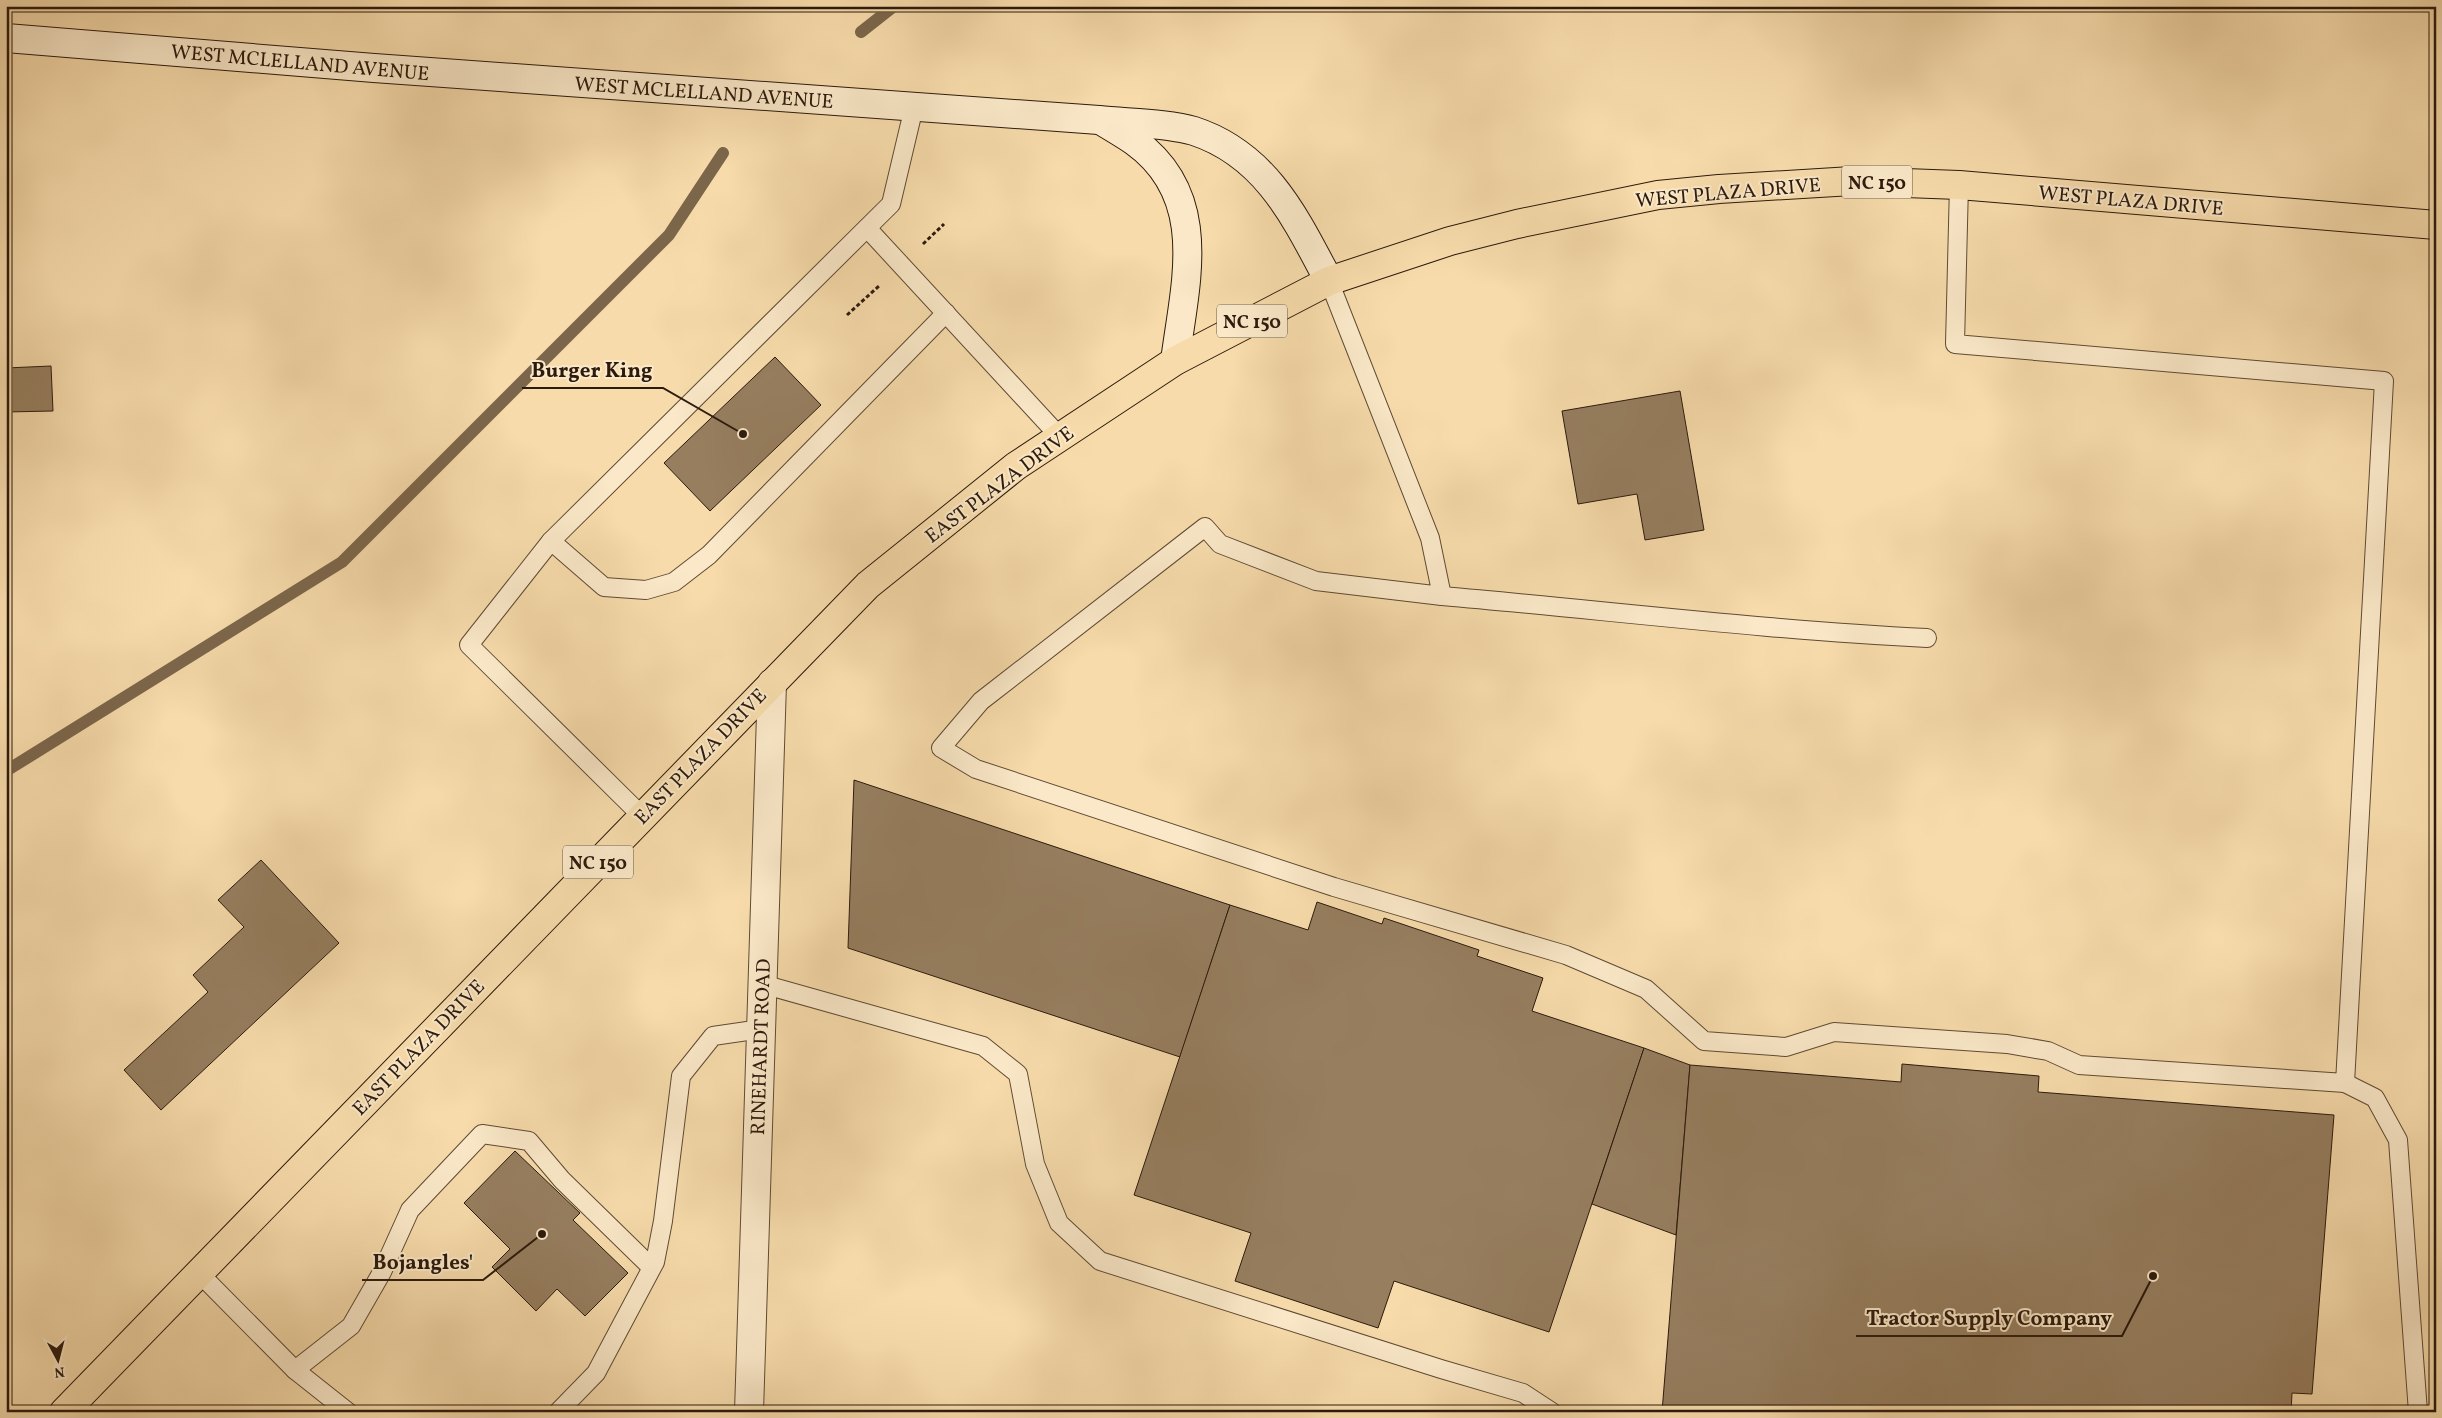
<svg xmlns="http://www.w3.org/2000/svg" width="2442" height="1418" font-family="Vollkorn,serif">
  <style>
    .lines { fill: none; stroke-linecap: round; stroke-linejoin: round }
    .stream { stroke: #7c664b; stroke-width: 12 }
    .building { fill: #967e5f; stroke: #2c1a0d }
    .lane-casing { stroke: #5f4a34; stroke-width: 20 }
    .street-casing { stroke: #5f4a34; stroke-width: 30 }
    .secondary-casing { stroke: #2c1a0d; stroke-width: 30 }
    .primary-casing { stroke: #2c1a0d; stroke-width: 30 }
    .path { stroke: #2c1a0d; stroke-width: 3; stroke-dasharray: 4 2.5; stroke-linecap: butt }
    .lane { stroke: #fae8c8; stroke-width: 18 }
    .street { stroke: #fae8c8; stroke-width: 28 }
    .secondary { stroke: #fae8c8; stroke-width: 28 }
    .primary { stroke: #f7dbab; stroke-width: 28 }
    .labels { text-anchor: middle; stroke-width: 4; stroke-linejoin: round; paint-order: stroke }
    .shield { fill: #fae8c8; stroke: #6a5845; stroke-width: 1 }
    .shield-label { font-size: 19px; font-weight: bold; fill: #2c1a0d }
    .street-label { font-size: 20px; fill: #2c1a0d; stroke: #fae8c8 }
    .leader { fill: none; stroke: #2c1a0d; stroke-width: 2 }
    .callout-dot { fill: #2c1a0d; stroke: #fae8c8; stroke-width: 2 }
    .callout-label { font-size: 21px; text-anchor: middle; font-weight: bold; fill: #2c1a0d; stroke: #fae8c8; stroke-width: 4; stroke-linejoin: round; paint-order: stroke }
  </style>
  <rect width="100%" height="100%" fill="#f7dbab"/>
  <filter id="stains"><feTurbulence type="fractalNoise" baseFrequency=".004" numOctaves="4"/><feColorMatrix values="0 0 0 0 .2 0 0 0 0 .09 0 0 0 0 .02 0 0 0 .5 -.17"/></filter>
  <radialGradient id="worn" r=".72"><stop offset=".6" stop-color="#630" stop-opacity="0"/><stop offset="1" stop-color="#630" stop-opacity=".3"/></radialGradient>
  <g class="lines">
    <g class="stream">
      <path d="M861,32L894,6"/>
      <path d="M6,771L342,562L669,235L723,153"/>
    </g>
  </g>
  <g class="building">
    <path d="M775,357L821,405L710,511L664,463Z"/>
    <path d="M51,366L53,411L6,412V368Z"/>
    <path d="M1680,391L1704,530L1645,540L1637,494L1578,504L1562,411Z"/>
    <path d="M854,780L1230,905L1180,1057L848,948Z"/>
    <path d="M261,860L339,943L161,1110L124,1070L208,992L193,975L244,927L218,900Z"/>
    <path d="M1317,902L1382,924L1384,918L1479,950L1477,956L1543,978L1532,1011L1644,1048L1549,1332L1394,1281L1378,1328L1235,1281L1251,1233L1134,1195L1230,905L1308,930Z"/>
    <path d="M1644,1048L1690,1065L1676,1235L1592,1204Z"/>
    <path d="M1902,1064L2039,1076L2038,1092L2334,1115L2312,1394L2292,1393L2291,1412H1662L1690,1065L1901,1082Z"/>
    <path d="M515,1151L580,1213L573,1220L628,1273L585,1316L557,1289L536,1311L492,1267L510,1249L464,1203Z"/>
  </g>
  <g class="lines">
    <defs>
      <g id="lane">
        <path d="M867,228L1060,437"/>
        <path d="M1329,281L1430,538L1442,596L1316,581L1220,544L1205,527L981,701L941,748L976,769L1334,887L1566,955L1646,989L1704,1041L1786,1047L1834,1032L2007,1044L2048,1051L2079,1065L2345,1083L2384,381L1955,344L1959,185"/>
        <path d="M551,541L604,587L646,590L674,582L709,555L946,313"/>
        <path d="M1442,596C1604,610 1765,630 1927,638"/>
        <path d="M642,816L469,645L551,541L891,204L914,107"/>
        <path d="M762,984L983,1046L1018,1074L1035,1164L1059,1223L1100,1261L1441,1369L1523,1393L1552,1412"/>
        <path d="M2345,1083L2375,1098L2398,1140L2418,1412"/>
        <path d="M199,1273L295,1370L348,1412"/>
        <path d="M295,1370L351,1326L382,1272L410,1210L482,1134L529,1141L562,1180L651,1267"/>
        <path d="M558,1412L596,1373L655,1262L663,1221L681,1076L713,1036L761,1029"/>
      </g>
      <path id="street" d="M749,1412L772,683"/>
      <g id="secondary">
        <path d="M6,38L374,68L1099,120C1127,123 1168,123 1194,131C1267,155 1296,219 1329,281"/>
        <path d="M1105,123C1115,129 1125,135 1134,141C1211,196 1185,283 1175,361"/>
      </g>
      <path id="primary" d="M64,1412L868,585L1016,466L1175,361L1329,281L1450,241L1517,224L1658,195L1719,189L1852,181L1959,185L2436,225"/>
    </defs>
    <use href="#lane" class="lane-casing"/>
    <use href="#street" class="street-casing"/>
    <use href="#secondary" class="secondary-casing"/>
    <use href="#primary" class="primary-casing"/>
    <g class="path">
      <path d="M923,244L944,224"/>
      <path d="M847,315L880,285"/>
    </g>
    <use href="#lane" class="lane"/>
    <use href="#street" class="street"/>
    <use href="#secondary" class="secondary"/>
    <use href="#primary" class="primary"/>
  </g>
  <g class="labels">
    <g class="shield">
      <rect x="1842" y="165.5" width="70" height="33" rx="4"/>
      <rect x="1217" y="304.5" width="70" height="33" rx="4"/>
      <rect x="563" y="845.5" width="70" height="33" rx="4"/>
    </g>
    <g class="shield-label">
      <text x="1877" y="189">NC 150</text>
      <text x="1252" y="328">NC 150</text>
      <text x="598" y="869">NC 150</text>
    </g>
    <g class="street-label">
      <text transform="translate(300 62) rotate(5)" y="7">WEST MCLELLAND AVENUE</text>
      <text transform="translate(704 92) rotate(4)" y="7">WEST MCLELLAND AVENUE</text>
      <text transform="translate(1728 192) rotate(-5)" y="7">WEST PLAZA DRIVE</text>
      <text transform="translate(2131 200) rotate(5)" y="7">WEST PLAZA DRIVE</text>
      <text transform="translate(999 484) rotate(-37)" y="7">EAST PLAZA DRIVE</text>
      <text transform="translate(700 756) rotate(-46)" y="7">EAST PLAZA DRIVE</text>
      <text transform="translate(418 1047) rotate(-46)" y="7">EAST PLAZA DRIVE</text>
      <text transform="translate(760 1047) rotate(-88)" y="7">RINEHARDT ROAD</text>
    </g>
  </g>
  <path class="leader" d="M743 434L663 388H522M542 1234L483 1280H362M2153 1276L2122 1336H1856"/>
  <g class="callout-dot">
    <circle cx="743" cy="434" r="5"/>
    <circle cx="542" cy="1234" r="5"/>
    <circle cx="2153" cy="1276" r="5"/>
  </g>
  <g class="callout-label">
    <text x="592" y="377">Burger King</text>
    <text x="423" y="1269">Bojangles'</text>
    <text x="1989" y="1325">Tractor Supply Company</text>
  </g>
  <rect width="2442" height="1418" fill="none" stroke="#f7dbab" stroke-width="25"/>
  <rect x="8" y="8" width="2427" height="1403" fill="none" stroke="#2c1a0d" stroke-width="2.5"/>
  <rect x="12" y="12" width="2417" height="1393" fill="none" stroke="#2c1a0d"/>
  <g transform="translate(58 1360) rotate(173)" stroke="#fae8c8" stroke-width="4" paint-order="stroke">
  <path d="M0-4L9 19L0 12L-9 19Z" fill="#2c1a0d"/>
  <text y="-8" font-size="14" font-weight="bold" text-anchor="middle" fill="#2c1a0d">N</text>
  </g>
  <rect width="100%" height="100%" filter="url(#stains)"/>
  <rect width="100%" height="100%" fill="url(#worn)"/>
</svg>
